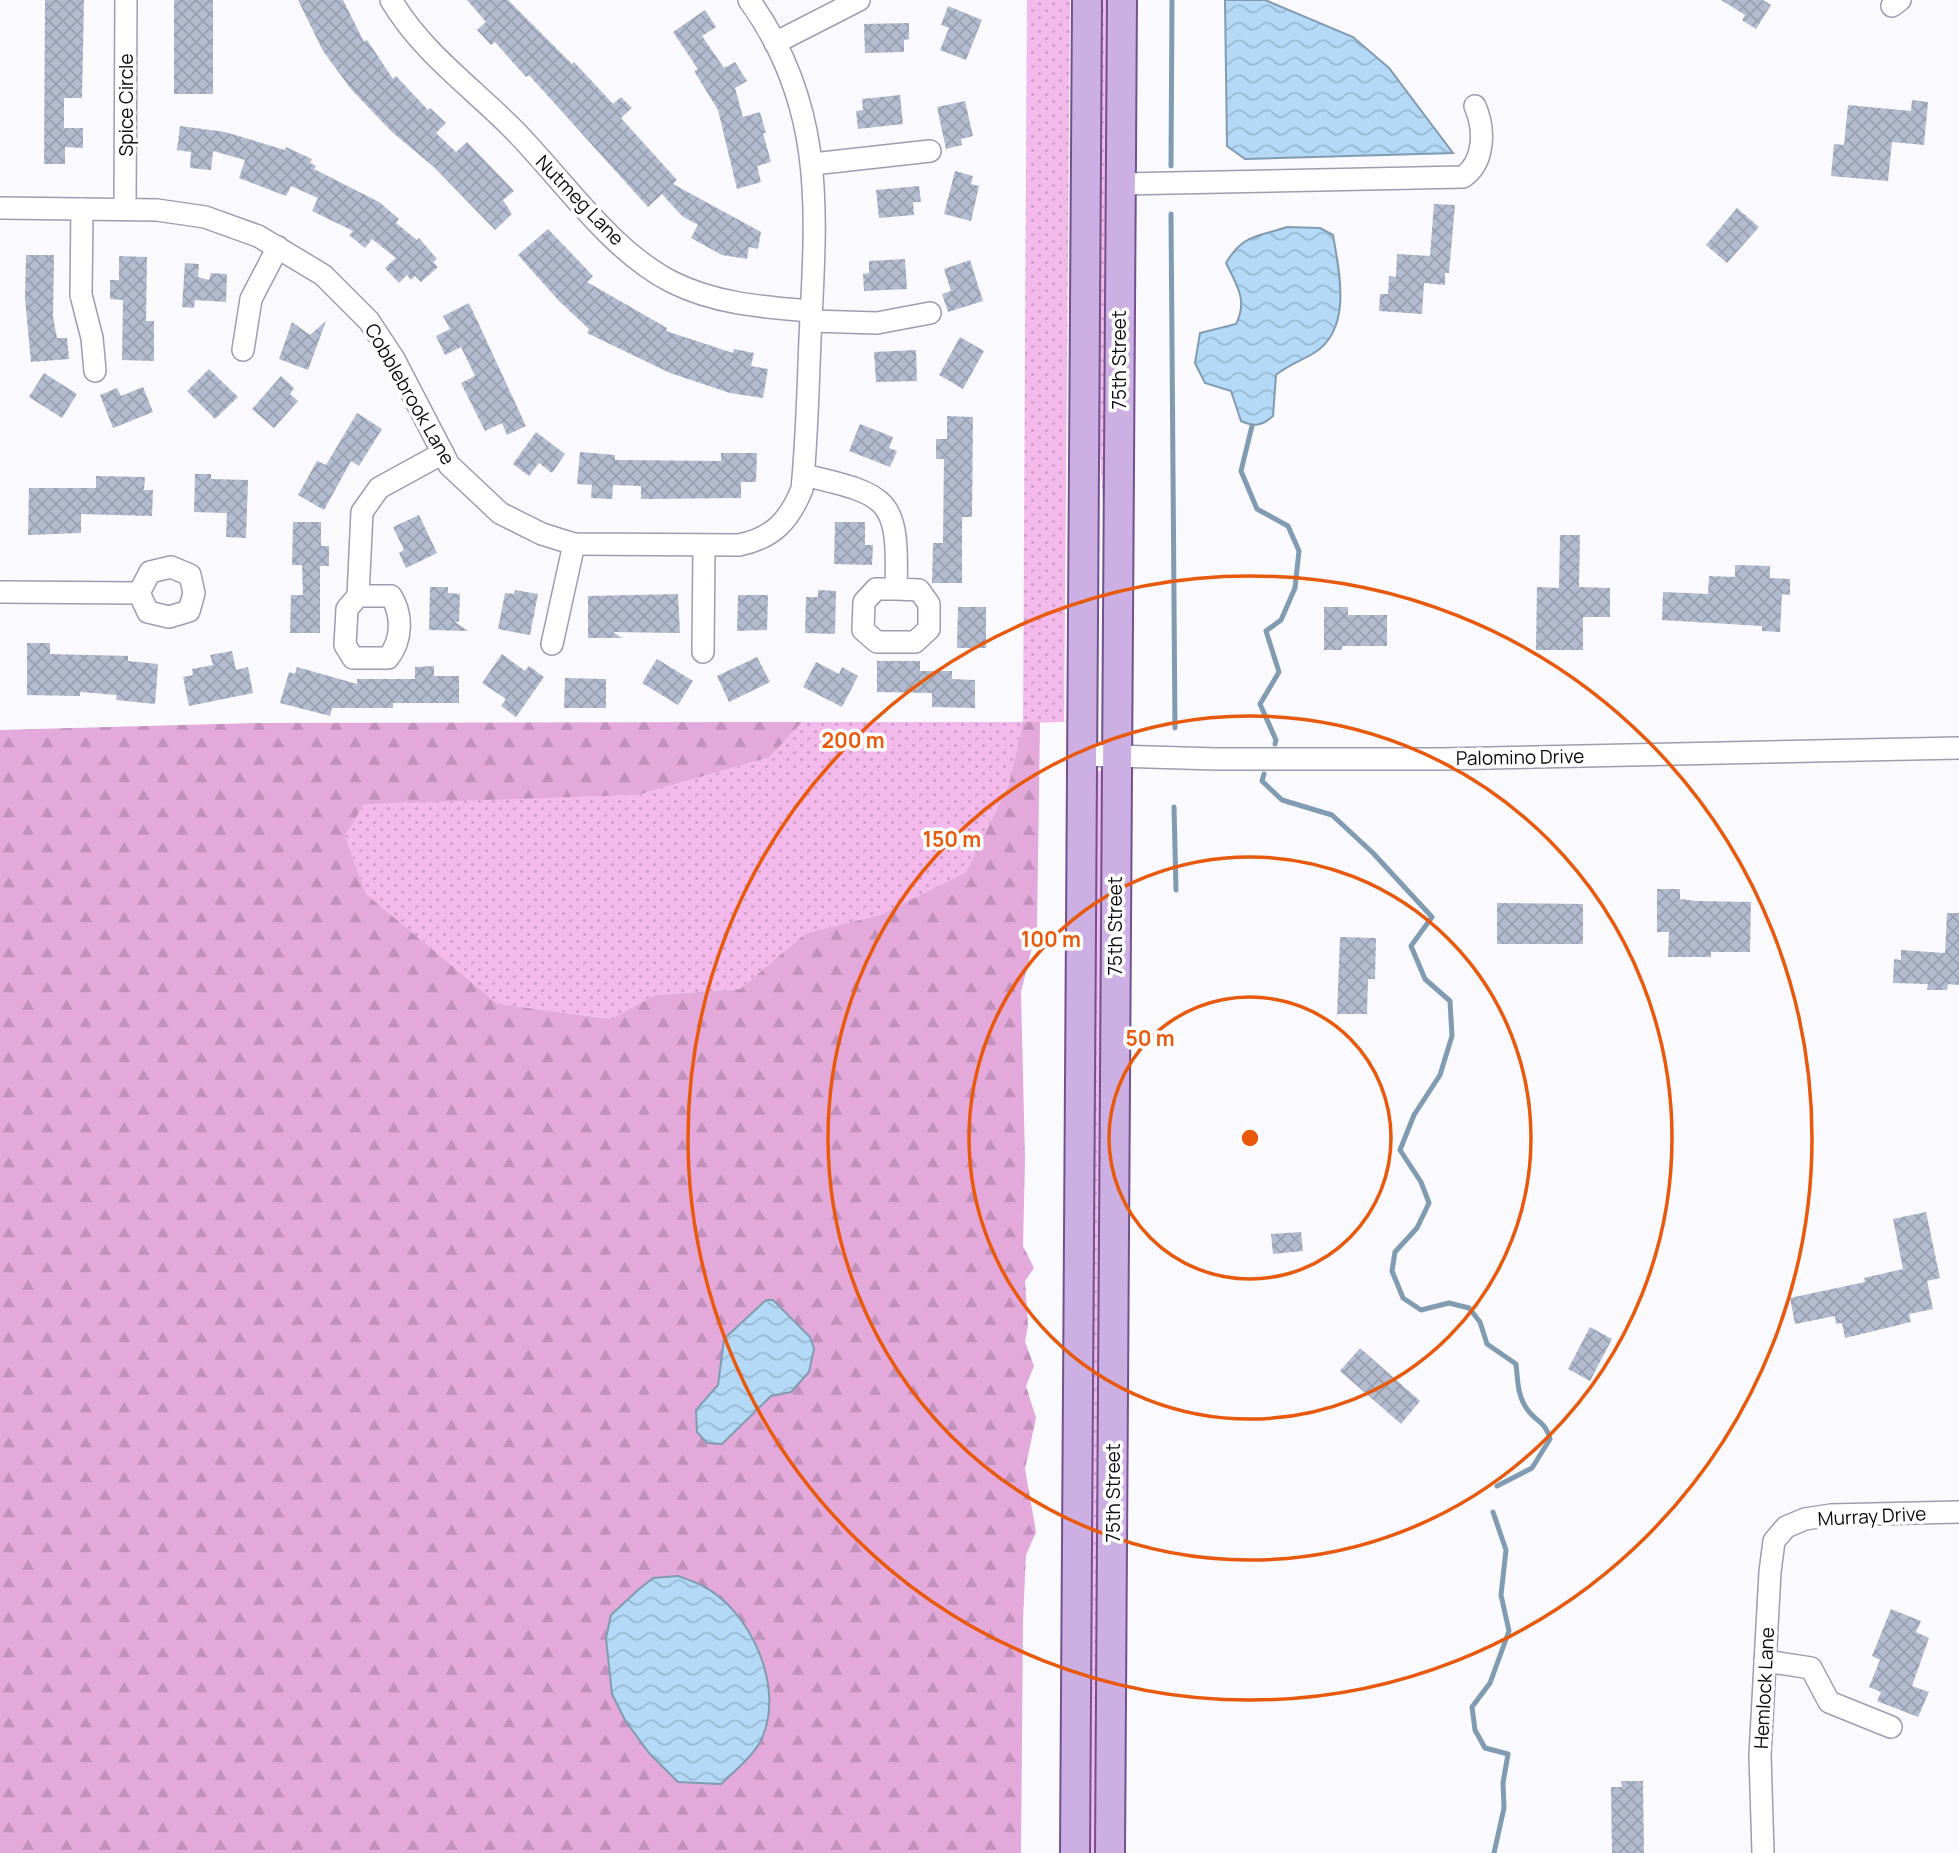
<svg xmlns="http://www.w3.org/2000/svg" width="1959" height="1853" font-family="Manrope,sans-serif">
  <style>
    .grass { fill: url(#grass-dots) }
    .forest { fill: url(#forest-firs) }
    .water { fill: url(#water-waves); stroke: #819bb1; stroke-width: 2 }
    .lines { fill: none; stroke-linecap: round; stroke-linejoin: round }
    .stream { stroke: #819bb1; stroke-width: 5 }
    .building { fill: url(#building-cross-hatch) }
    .minor-casing { stroke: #9d9db0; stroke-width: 24 }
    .major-casing { stroke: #72528e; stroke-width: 32 }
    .minor { stroke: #fff; stroke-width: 21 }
    .major { stroke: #ccafe3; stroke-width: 28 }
    .ring { fill: none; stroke: #e8590c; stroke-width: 3.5 }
    .labels { text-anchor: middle; stroke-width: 7; stroke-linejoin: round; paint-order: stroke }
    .street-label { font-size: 19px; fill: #0b0a11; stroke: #fff }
    .centre { fill: #e8590c; stroke: #fff; stroke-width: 3.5 }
    .ring-label { font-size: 21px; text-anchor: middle; font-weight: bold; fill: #e8590c; stroke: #fff; stroke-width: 7; stroke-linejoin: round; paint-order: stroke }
  </style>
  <defs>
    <pattern id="grass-dots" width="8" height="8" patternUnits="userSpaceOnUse" patternTransform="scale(1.75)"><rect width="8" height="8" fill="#f2b9ea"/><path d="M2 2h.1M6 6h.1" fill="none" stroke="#ce9ec8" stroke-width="1.8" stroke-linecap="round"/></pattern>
    <pattern id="forest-firs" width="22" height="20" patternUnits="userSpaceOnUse" patternTransform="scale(1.75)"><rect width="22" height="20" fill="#e3a9db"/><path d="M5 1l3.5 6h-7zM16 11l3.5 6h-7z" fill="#c190bb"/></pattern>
    <pattern id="water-waves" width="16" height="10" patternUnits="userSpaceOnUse" patternTransform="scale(1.75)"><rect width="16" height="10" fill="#b3d9f6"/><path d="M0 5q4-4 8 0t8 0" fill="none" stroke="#99b9d2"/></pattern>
    <pattern id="building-cross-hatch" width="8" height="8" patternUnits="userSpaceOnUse" patternTransform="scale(1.75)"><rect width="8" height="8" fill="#b2bcce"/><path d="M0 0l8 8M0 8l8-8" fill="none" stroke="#98a0b0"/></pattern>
  </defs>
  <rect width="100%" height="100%" fill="#f9f9fe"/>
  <g class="grass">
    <path d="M1027,0H1070L1064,722L1023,723L1009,784L966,872L880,915L806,933L740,989L655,995L613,1019L498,1004L366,894L345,836L364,803L638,795L770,757L802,722H1023Z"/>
    <path d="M1099,0H1110L1106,546L1096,393Z"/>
    <path d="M1099,770L1103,771L1098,1853H1087L1095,778Z"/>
  </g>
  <path class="forest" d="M802,722L770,757L638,795L364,804L345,836L366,894L498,1004L612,1019L655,995L740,989L806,933L880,915L966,872L1009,784L1023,722H1040L1037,927L1021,992L1025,1159L1023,1246L1034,1268L1025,1281L1028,1325L1025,1342L1034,1366L1026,1386L1036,1418L1025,1469L1036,1532L1026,1555L1023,1619L1021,1853H0V730L257,723Z"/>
  <g class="water">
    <path d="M1225,0H1265L1353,37L1389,68L1453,153L1245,159L1227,146Z"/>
    <path d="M1287,227L1320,228L1333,235C1339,271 1353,329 1314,353C1301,361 1288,365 1276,375L1273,416C1262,426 1254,427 1241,421L1231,391L1205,383L1195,363L1200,333L1236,324C1248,301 1237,285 1226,263C1243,234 1258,237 1287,227Z"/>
    <path d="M766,1300H773L810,1337L814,1349L809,1372L791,1392L771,1396L722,1444L707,1443L697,1432L696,1410L718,1385L724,1339Z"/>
    <path d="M678,1576C686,1579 695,1582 703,1586C751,1611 786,1689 761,1740C754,1755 734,1772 721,1784L678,1782L649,1753L625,1720L612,1694L606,1638L611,1615L638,1590L653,1578Z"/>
  </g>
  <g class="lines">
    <g class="stream">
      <path d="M1171,166L1172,0"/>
      <path d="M1171,214L1175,728"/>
      <path d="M1252,426L1241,471L1257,509L1288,526L1299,551L1295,588L1281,620L1266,631L1279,672L1260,704L1276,740L1275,744"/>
      <path d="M1264,774L1262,781L1282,800L1332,815L1373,853L1432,917L1411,946L1425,979L1450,1001L1452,1036L1440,1075L1414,1115L1400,1150L1421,1182L1429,1203L1417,1228L1395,1252L1392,1271L1403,1298L1421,1310L1449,1303L1469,1308L1480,1322L1487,1344L1516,1364C1518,1380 1517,1395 1527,1409C1536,1422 1546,1422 1550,1439L1532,1468L1497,1486"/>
      <path d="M1174,807L1176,890"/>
      <path d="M1493,1512L1506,1550L1501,1595L1509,1631L1490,1683L1472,1707L1475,1730L1485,1748L1508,1754L1503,1783L1504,1808L1494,1853"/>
    </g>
  </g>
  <g class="building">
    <path d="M45,0H84L82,98H64V128H83V148L65,147V164H44Z"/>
    <rect x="174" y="0" width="39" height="94"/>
    <path d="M298,0H343L364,42L367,40L393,79L396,76L428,110L430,108L446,123L436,133L456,152L467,142L514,191L503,200L512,214L495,230L434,167L392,132L351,89L323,51Z"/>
    <path d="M467,0H508L572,64L574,62L613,104L621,97L632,108L621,118L677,180L673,184L761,232L758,249L749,247L747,259L722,255L691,238L698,225L682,216L662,194L648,207L529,75L526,77L495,42L491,45L477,30L486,22Z"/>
    <path d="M1721,0H1763L1771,5L1756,29L1742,20L1745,15Z"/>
    <path d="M948,6L982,20L966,60L940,50L949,28L941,25Z"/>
    <path d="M705,10L716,27L702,36L724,68L735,62L747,81L735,88L743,117L760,112L766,133H763L771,162L757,166L761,182L737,189L718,110L694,71L698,69L673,32Z"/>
    <path d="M909,23V39L904,40V52L865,53L864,24Z"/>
    <path d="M900,95L903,124L858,129L856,111L863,110L862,99Z"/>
    <path d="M1912,100L1928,102L1924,145L1892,142L1888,181L1831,176L1834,144L1844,145L1848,105L1911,111Z"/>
    <path d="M965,101L973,136L961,139L962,145L946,149L937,107Z"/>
    <path d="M180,126L225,132L285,150L286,147L312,159L310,163L316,166L314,169L379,202L399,219L396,223L417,240L419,238L437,259L433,262L438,267L421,282L415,276L411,280L407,275L399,283L385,268L396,258L372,239L365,248L349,235L353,231L312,211L318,198L291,186L286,196L239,178L245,160L213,151L211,170L190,168L191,152L177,150Z"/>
    <path d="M955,171L973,176L971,184L979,186L971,221L944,214Z"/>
    <path d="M919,186L921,202H913L914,215L879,218L876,190Z"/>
    <path d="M1434,204L1455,205L1449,273H1445V285L1424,283L1422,314L1379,311L1380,294H1388L1389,276L1396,277L1397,254L1430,256Z"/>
    <path d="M1737,208L1759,227L1727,263L1706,245Z"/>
    <path d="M548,229L593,276L587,282L667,328L666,331L733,353L734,349L754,353L751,366L768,369L763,398L730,393L670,373L587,333L589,329L559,301L518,255Z"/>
    <path d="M26,255H54L53,317L57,338H67L69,359L31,362L25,298Z"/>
    <path d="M119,256L147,257L146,321H154V361L122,360L123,300L110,299V280H119Z"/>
    <path d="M905,259L907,289L864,291L863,274L869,273V261Z"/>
    <path d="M970,260L983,301L948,312L942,294L951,291L944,269Z"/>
    <path d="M185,263L199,264L198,277L209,280L211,273L227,274L226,302L195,300L194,308L182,307Z"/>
    <path d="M469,303L526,426L507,435L502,423L485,431L461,383L475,376L461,347L445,355L436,336L450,329L443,316Z"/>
    <path d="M326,321L308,370L279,359L292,322L310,335Z"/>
    <path d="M960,337L984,351L963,389L939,375Z"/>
    <path d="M916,350L917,381L876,382L874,352Z"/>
    <path d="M209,369L238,397L215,419L187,391Z"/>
    <path d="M44,373L77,394L62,418L29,397Z"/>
    <path d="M281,376L294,388L290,394L298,401L274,428L252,409Z"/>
    <path d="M143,387L153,412L113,428L100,395L117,388L121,396Z"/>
    <path d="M357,413L382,429L359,466L351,461L324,510L298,495L317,461L326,465Z"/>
    <path d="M947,416L973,417L972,517H962V583H932L933,543H943L944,459H936V439H947Z"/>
    <path d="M860,424L893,437L889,448L897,451L890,467L849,451Z"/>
    <path d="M536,432L565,454L552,473L539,463L529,476L513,464Z"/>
    <path d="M580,452L615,455V460L721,461V453H757L756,482H741V498L641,499V486L613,485L612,499L591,498L592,485L577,484Z"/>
    <path d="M195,474H211V479L248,480L246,538L226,537L227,513L194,512Z"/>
    <path d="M96,476L145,477L144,490H153L152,516L81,514V533L28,535L29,488H96Z"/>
    <path d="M419,515L437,553L406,568L399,553L404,550L393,527Z"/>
    <path d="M293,522H321V546H329V566H320V633H290L291,595H303L302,565H292Z"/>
    <path d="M835,522H865V545H873L872,565L834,564Z"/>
    <path d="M1560,535H1580L1579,587L1610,588V617H1583V650H1536L1537,587L1559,588Z"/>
    <path d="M1735,565L1770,566V578L1790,579V595L1782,594L1780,632L1762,631V626L1662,620L1663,592L1708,594L1709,576L1735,577Z"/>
    <path d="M430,587H448V593L460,594L459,622L454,621L468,631L429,630Z"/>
    <path d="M515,590L538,594L530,635L498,629L505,593L514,594Z"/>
    <path d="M818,590L836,591L835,634L805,633L806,597H818Z"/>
    <path d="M678,594L680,633L613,632L622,638H588V596Z"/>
    <path d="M738,595H768L767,630L737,631Z"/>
    <path d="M958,607H986V648H957Z"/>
    <path d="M1324,607H1348V615H1387V646H1342V650H1324Z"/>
    <path d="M27,643H50V654L128,656V661L158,664L155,704L116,700L117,695L80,692V696L27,695Z"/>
    <path d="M232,651L236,670L248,667L253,693L189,706L183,677L193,675L192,669L213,665L210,655Z"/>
    <path d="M502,654L525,671L529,666L544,677L516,717L501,706L506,699L482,683Z"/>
    <path d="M757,657L770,682L729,702L717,676Z"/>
    <path d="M657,659L693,681L678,705L642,683Z"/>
    <path d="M877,661H920V671H952V679L975,680V708L932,707V693L877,692Z"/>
    <path d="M816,662L839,674L842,667L858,676L842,707L803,687Z"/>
    <path d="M434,666V676H459V703H393V708H332L330,716L280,703L289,672L295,674L297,667L357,684V679H415V667Z"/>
    <path d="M565,678L606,679V708H564Z"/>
    <path d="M1657,889H1680V899L1696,901L1751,902L1750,952H1711V957H1668L1669,932H1657Z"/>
    <path d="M1497,903L1583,904V944H1497Z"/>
    <path d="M1947,913H1959V985L1948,984L1947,990H1927L1928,984L1893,983L1894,959L1901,960V950L1945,953Z"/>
    <path d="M1340,937L1376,938L1375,979H1368L1367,1014H1337Z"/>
    <path d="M1926,1212L1940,1278L1927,1281L1933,1309L1909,1314L1911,1322L1845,1338L1842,1323L1836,1324L1835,1316L1795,1324L1790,1298L1865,1282L1864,1278L1903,1269L1893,1219Z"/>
    <path d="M1301,1232L1303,1251L1273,1254L1271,1234Z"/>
    <path d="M1590,1327L1612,1339L1590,1381L1568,1369Z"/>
    <path d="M1360,1348L1420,1401L1401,1424L1340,1371Z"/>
    <path d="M1891,1609L1921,1621L1916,1632L1929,1638L1912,1686L1929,1692L1918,1717L1877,1701L1881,1692L1869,1687L1880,1660L1872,1656Z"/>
    <path d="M1621,1781H1643L1644,1853H1612L1611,1787H1622Z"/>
  </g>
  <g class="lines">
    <defs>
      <g id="minor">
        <path d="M391,0C422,52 469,85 511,127C561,177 609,250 672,282C716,304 763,307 811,311"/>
        <path d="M1892,6L1900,0"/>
        <path d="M775,43L859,0"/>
        <path d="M813,164L930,151"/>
        <path d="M1121,184L1463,177C1485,162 1485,129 1475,106"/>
        <path d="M0,208L157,210L205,217L258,236L323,275L369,321L394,359L449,465L500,513L542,534L574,544L739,545C773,538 789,521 802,489C807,439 808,389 810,339C816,214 827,108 749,0"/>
        <path d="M82,209L81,295L92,338L95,371"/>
        <path d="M125,209L126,0"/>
        <path d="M811,321L877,323L930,313"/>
        <path d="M243,350L251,299L278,247"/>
        <path d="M804,475C889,495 899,497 896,589H876L864,602L863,630L877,642H915L929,629V604L919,590L896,589"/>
        <path d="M171,567L190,575L194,593L189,611L169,617L148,612L139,593L150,572Z"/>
        <path d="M0,592L139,593"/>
        <path d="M358,596H391C403,615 402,641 388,658H353L345,645L347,609L358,596L362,512L379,488L443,453"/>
        <path d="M552,644L574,544"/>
        <path d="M703,652L704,546"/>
        <path d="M1081,755L1217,759H1441L1959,748"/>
        <path d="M1765,1661L1811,1668L1829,1702L1891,1727"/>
        <path d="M1763,1853L1760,1755L1770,1572L1774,1541L1786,1527L1805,1519L1831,1515L1959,1512"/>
      </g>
      <g id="major">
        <path d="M1075,1853L1087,0"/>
        <path d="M1110,1853L1122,0"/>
      </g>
    </defs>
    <use href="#minor" class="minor-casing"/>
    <use href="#major" class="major-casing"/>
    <use href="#minor" class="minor"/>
    <use href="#major" class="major"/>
  </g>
  <g class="ring">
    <circle cx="1250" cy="1138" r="141"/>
    <circle cx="1250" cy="1138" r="281"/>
    <circle cx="1250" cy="1138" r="422"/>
    <circle cx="1250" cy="1138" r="562"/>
  </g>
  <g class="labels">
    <g class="street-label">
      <text transform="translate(126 105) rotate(-90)" y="7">Spice Circle</text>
      <text transform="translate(580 200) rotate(46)" y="7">Nutmeg Lane</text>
      <text transform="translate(1119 360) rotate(-90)" y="7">75th Street</text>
      <text transform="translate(410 394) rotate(60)" y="7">Cobblebrook Lane</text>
      <text transform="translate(1520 757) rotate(-1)" y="7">Palomino Drive</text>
      <text transform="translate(1115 926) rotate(-90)" y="7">75th Street</text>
      <text transform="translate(1113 1493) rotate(-90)" y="7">75th Street</text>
      <text transform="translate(1872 1516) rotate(-3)" y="7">Murray Drive</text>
      <text transform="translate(1764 1688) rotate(-87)" y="7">Hemlock Lane</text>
    </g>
  </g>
  <circle cx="1250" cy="1138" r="10" class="centre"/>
  <g class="ring-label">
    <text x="853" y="748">200 m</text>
    <text x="952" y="847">150 m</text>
    <text x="1051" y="947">100 m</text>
    <text x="1150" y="1046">50 m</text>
  </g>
</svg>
